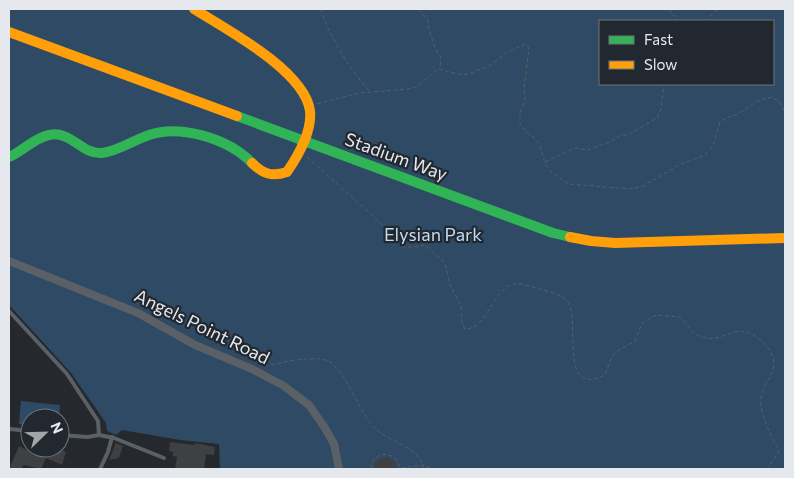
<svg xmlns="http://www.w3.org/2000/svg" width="794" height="478" font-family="Commissioner,sans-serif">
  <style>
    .green { fill: #2e4a64; fill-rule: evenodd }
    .building { fill: #3e4043 }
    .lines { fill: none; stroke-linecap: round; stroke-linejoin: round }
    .path { stroke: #5b5e62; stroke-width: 1; stroke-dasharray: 4 2.5; stroke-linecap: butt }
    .lane { stroke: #5b6066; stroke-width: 4 }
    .street { stroke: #5b6066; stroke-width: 8 }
    .fast { stroke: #30b455; stroke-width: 10 }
    .slow { stroke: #ff9f0a; stroke-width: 10 }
    .labels { text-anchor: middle; stroke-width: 4.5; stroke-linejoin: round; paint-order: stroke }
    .street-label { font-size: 18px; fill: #e5e9ee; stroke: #22282f }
    .park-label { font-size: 18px; fill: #c4dcf3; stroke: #22282f }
  </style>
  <rect width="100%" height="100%" fill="#25282c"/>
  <g class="green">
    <path d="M9,9H785V469H220L219,444L180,440L122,430L116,435L107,431L106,423L71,373L9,305ZM600,21H773V84H600Z"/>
    <path d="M21,401L60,405L59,418H30V425L19,424Z"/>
  </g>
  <g class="building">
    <path d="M170,442L195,445V443L215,447L214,455L206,454L204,469L188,468V469H175L177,457L173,456V452L169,451Z"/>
    <path d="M116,443L123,446L119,458L109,460Z"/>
    <path d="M19,446L31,452L32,448H40L56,455L57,448L66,452L62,465L46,458L41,469L24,465L21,469H9Z"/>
    <path d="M387,457L394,461L398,469H373L378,460Z"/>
  </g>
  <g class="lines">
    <g class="path">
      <path d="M321,9C325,29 354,77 370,91"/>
      <path d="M419,9L428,20V26L435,48L441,58L440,68"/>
      <path d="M670,9L671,13L679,21"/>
      <path d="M705,21L718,9"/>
      <path d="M317,104L359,93L407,89L416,87L438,69L463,75L471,73L491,65L506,53L525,44L529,48L524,88L525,100L520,113V124L527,133L535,138L540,145L545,164L552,173L569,184L631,189L643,186L679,165L705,155L713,146L720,122L726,118L735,115L745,110L757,101L771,97L779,101L785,112"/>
      <path d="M307,157L372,215L403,247H413L425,245L445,263L450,285L461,306L462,323L465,329C487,330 492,289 514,284C521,283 529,286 536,288C545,291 557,293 565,299C584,312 555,400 605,375L611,358L617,351L635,341L642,323L656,315L680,317C686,323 692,333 699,336C721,346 735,321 757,337C794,367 758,379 761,405C763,421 772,437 779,451L767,469"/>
      <path d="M545,162L575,148L588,150L612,141L621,135H628L657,118L661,109L664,84"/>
      <path d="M265,366C279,363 318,354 330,362C348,375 358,411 375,428C388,442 422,447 423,469"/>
      <path d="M401,468L423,465L433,469"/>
      <path d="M371,469C372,455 385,450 396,459L400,469"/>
    </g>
    <g class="lane">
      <path d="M9,311L67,374L98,421L99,435L88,437L60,435"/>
      <path d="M9,429L30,431"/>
      <path d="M99,435L114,438L164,458"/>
      <path d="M100,469L108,452L112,437"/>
    </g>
    <path class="street" d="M9,261L138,313L195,345L252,369L284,386L309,405L325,428L334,444L339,469"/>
    <g class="fast">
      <path d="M237,116L553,233L570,237"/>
      <path d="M9,157C23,151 34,138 49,135C71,130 82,155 102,153C118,151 134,140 149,135C181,124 229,139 252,163"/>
    </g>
    <g class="slow">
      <path d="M194,9C226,29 305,71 310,111C312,131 298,156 287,172C272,177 263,174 252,163"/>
      <path d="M9,32L237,116"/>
      <path d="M570,237L591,241L615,243L785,238"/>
    </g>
  </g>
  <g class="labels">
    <g class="street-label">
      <text transform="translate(396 157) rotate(20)" y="6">Stadium Way</text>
      <text transform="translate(202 327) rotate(26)" y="6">Angels Point Road</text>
    </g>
    <g class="park-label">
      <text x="433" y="241">Elysian Park</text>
    </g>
  </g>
  <rect width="794" height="478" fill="none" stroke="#e5e9ee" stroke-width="20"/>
  <rect x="599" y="20" width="175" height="65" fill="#22282f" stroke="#70757b"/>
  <rect x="609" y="36" width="25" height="8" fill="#30b455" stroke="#70757b"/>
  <text x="644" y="45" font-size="15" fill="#e5e9ee">Fast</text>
  <rect x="609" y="61" width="25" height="8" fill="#ff9f0a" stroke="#70757b"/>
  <text x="644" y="70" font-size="15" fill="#e5e9ee">Slow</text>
  <g transform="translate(45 433) rotate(67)"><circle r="24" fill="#22282f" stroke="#70757b"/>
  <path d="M0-4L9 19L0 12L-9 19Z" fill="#a2a5aa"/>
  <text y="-8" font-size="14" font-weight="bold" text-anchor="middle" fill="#e5e9ee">N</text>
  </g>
</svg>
